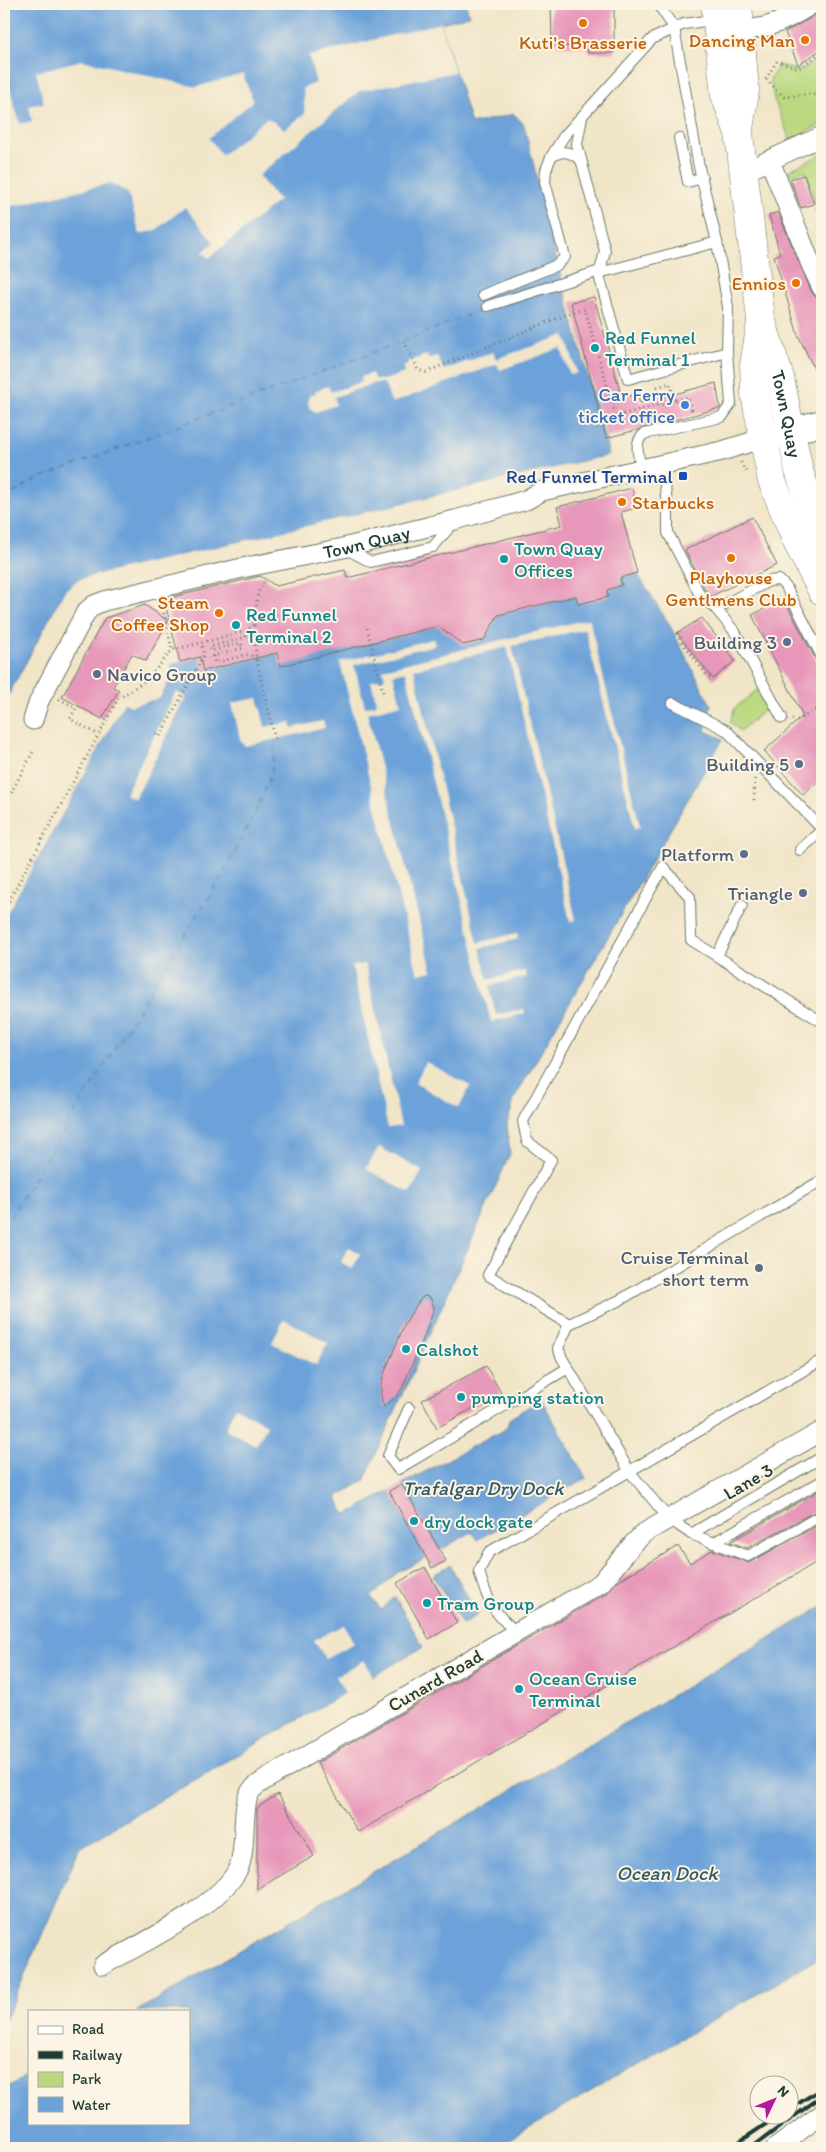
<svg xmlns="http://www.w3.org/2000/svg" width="826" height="2152" font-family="Itim,sans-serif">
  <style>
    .green { fill: #b9d87f; stroke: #6c8a5a }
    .water { fill: #6ca2d9; stroke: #467086 }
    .pier { fill: #f1e5c8 }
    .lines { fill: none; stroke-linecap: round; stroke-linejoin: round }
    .ferry { stroke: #365b66; stroke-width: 1; stroke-dasharray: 6 5; stroke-linecap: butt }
    .building { fill: #e797ba }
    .lane-casing { stroke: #687868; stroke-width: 12 }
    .street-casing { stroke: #687868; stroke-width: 21 }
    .secondary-casing { stroke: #687868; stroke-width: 28 }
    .primary-casing { stroke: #687868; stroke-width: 29 }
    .path { stroke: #687868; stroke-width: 3; stroke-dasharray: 1 4; stroke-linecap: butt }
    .lane { stroke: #fff; stroke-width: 10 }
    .street { stroke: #fff; stroke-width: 19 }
    .secondary { stroke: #fff; stroke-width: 26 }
    .primary { stroke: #fff; stroke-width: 28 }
    .rail { stroke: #1f3d34; stroke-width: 4 }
    .food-dot { fill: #e8710a; stroke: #fcf5e5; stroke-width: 2 }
    .culture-dot { fill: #0f9aa8; stroke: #fcf5e5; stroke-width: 2 }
    .shop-dot { fill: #3f7fe0; stroke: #fcf5e5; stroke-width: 2 }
    .transit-dot { fill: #1a4fb4; stroke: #fcf5e5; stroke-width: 2 }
    .service-dot { fill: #5c6f8a; stroke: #fcf5e5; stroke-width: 2 }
    .labels { text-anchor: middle; stroke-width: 4; stroke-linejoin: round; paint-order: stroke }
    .food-label { font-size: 19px; fill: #c56008; stroke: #fcf5e5; text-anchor: end }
    .culture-label { font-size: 19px; fill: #0d838f; stroke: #fcf5e5; text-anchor: start }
    .shop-label { font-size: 19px; fill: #366cbe; stroke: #fcf5e5; text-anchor: end }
    .street-label { font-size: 19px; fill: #1f3d34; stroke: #fcf5e5 }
    .transit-label { font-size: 19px; fill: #164399; stroke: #fcf5e5; text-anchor: end }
    .service-label { font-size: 19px; fill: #4e5e75; stroke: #fcf5e5; text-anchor: end }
    .water-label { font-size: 20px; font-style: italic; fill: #365b66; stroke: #fcf5e5 }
  </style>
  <rect width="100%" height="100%" fill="#fcf5e5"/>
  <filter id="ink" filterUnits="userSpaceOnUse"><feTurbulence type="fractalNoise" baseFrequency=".02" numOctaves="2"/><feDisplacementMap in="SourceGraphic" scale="10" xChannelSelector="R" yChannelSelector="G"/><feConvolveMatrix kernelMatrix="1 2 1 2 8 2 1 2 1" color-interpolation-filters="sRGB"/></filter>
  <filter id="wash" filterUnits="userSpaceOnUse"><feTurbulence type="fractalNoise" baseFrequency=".0096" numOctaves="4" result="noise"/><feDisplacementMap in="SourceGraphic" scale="20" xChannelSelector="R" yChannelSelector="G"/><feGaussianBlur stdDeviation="1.12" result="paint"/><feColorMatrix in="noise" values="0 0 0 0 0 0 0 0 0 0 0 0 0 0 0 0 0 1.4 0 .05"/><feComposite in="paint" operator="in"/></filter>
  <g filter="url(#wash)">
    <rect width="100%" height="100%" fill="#f1e5c8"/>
    <g class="green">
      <path d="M822,56V124L790,140L774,99L770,79L779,65L800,71Z"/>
      <path d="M822,154V231L815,208L817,207L805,171L789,175L788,171Z"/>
      <path d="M758,689L767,708L740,731L730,722L735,708Z"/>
    </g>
    <g class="water">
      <path d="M4,4H466L469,16L441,23L471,124L514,114L524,125L559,270L609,455L80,579L65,590L4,703Z"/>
      <path d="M637,573L669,624L711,705L705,731L723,739L515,1097L507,1124L510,1154L364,1481L336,1497L346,1515L389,1491L426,1558L397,1573L371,1597L381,1610L395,1597L423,1647L80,1847L4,2023V919L124,703L131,706L160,698L172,675L169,664L200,657L277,653L281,666L438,626L607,590L620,578Z"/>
      <path d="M541,1399L586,1478L477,1540L472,1532L440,1550L402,1484L507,1428L509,1419Z"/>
      <path d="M450,1565L478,1615L462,1624L433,1575Z"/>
      <path d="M822,1607V1956L494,2148H4V2089L29,2075V2123H189V2011H137Z"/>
    </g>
    <g class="pier">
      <path d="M441,23L455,72L359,91L258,176L279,200L209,258L203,252L214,242L185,207L156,230L140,234L128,193L111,183L4,208V81L7,80L20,124L32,121L29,106L44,103L36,72L82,60L196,87L243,74L253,101L209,138L222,155L267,118L285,129L305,114L303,88L316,83L309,56Z"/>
      <path d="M565,335L577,373L570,375L561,348L500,370L497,364L392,403L384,383H375L334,397L336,405L316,412L310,408L308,402L310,395L315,394V391L328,386L331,392L362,382L361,377L372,373L374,379L377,380H385L404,373L403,367L408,365L407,362L427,355L428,359L437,356L444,370L493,352L496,359Z"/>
      <path d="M597,458L598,460L81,582L67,592L4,706L65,590L79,579Z"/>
      <path d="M637,570V573L620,578L622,585L607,590L608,597L578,604L574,588L565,590L567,598L498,614L484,640L463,645L438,626L281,666L277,653L203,671L200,657L170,664L172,675L160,698L131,706L124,703L4,919V914L122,702L125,701L131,704L159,696L170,675L167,664L168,661L200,654L205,668L277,650L283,663L438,623L464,642L483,638L497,612L564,596L563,588L574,585L577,587L580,601L605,595V588L618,584V576Z"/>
      <path d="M589,619L640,827L635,828L585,629L512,646L576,920L570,921L507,647L414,669L478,943L517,933L518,939L480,948L488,980L525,971L526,977L489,986L496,1015L524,1009L525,1013L491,1022L406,671L393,674L401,704L367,713L432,971L418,974L340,662L433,639L435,645L354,665L365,707L377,704L371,681L385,678L383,669Z"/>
      <path d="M176,692L186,697L135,799L125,794Z"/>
      <path d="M258,698L265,727L291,722L292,728L323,721L325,728L245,746L241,742L232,703Z"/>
      <path d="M365,964L401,1126L388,1128L352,966Z"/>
      <path d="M426,1062L470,1086L459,1108L415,1083Z"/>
      <path d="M379,1147L422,1171L410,1193L366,1169Z"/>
      <path d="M349,1247L360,1254L352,1269L341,1262Z"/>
      <path d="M284,1319L328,1343L316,1365L272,1343Z"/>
      <path d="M235,1407L267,1425L256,1445L225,1429Z"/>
      <path d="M344,1625L354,1643L325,1658L314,1640Z"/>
      <path d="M364,1660L373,1677L345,1693L336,1676Z"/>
    </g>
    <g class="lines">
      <g class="ferry">
        <path d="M4,499L35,480L404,341L483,309"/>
        <path d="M4,1227L221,877L256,811L272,772L275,739"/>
      </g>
    </g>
    <g id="blocks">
      <g class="building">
        <path d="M551,4H614V53H588L587,47L558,46V42H552Z"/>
        <path d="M822,8V49L798,65L785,32L809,19Z"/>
        <path d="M804,175L814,204L801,208L790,179Z"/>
        <path d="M778,212L812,293L816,297L822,299V385L798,335L774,256L780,254L769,215Z"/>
        <path d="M594,297L622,398L637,394L640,403L716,383L720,408L606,438L571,302Z"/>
        <path d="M632,488L637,508L621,512L637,573L620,578L622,585L607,590L608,597L578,604L576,596L498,615L484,640L463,645L438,626L281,666L277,653L203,671L200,657L180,662L164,599L260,576L276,586L345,570L347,578L562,525L557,507Z"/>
        <path d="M752,517L777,565L711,596L706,591L685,550Z"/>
        <path d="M784,599L816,660L822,668V778L803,795L764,751L803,716L752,615Z"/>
        <path d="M145,605L168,621L146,661L132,654L113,687L119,690L102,719L62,697L105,618Z"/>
        <path d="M702,618L735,661L713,679L677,633Z"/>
        <path d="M424,1296L430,1297L434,1308L425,1335L403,1386L397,1396L384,1407L381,1397V1385L384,1374L405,1323L419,1301Z"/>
        <path d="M486,1366L501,1393L437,1428L422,1400Z"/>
        <path d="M402,1484L446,1561L432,1568L389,1491Z"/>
        <path d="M822,1489V1508L747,1548L730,1542Z"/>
        <path d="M822,1523V1559L358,1832L317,1763L607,1593L616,1582L678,1546L690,1563L712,1550L749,1563Z"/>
        <path d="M425,1567L457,1623L429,1639L397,1583Z"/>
        <path d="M278,1794L314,1856L257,1889V1808Z"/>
      </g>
    </g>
  </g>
  <g filter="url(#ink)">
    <use href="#blocks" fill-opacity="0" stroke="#687868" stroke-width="1"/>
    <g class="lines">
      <defs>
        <g id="lane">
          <path d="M582,117L577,144L605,251L600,271V279L628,379L727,352"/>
          <path d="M679,138L688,182L702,178"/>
          <path d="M551,157C563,149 571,152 581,160"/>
          <path d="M599,273L717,242"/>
          <path d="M483,295L557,265L565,257L545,182L546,170L551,157L564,136L652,39L684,24L705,21L717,22"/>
          <path d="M488,306L600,271"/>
          <path d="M662,463L668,511V533L700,595L716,609L735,632L782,718"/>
          <path d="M641,468C639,456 633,443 644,434L722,417L731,404L727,352L728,307L717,242L699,167L674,28L658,4"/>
          <path d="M344,548L371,562L433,547L453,523"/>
          <path d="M716,609L769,581L779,580L786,587L822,657"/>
          <path d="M673,703L726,730L822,829"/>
          <path d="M800,850L822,830"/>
          <path d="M717,956L742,905"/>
          <path d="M822,1022L691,940L690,897L663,867L523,1121L527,1141L551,1160L488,1275L569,1324L558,1348L562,1358L630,1472L668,1518L691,1534L748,1556L822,1515"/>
          <path d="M569,1324L620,1300L822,1180"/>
          <path d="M409,1408L388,1456L398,1469L568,1368"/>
          <path d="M691,1534L822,1457"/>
          <path d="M713,1543L822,1481"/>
          <path d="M517,1632C494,1615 486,1598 479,1571L489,1552L822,1360"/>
        </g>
        <g id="street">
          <path d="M730,26C758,36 789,19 812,4"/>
          <path d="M770,161L812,267L822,288"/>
          <path d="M757,166L822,136"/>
          <path id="s1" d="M33,720L39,701L86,612L94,605L104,601L242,568L343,548L455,520L526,500L542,491L722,451L764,438"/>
          <path d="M103,1965C140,1944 220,1906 238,1869C248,1849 240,1804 251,1791C254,1787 259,1784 263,1781L601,1583L633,1544L644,1533L822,1431"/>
          <path d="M776,2148L822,2114"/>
        </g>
        <path id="secondary" d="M770,436L822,423"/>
        <g id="primary">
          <path id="s2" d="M715,4L725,95L739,133L761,319L780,378L799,471L822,537"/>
          <path d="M738,4L745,91L739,129"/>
          <path d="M761,323L754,365L755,394L772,481L797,542L822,591"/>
        </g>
      </defs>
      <use href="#lane" class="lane-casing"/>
      <use href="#street" class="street-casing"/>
      <use href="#secondary" class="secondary-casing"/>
      <use href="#primary" class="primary-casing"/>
      <g class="path">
        <path d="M766,79L784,97L808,94L822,96"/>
        <path d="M766,79L777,61L799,68L822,52"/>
        <path d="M404,341L418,370L426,372L565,315L585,309L616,416L688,397L692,411"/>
        <path d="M657,387L670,383L675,401"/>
        <path d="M741,462L744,469L749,473"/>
        <path d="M162,603L172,650"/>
        <path d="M254,625L256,658L275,739"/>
        <path d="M367,628L384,696"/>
        <path d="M245,631L246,637L210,647L211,651L241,643L243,648L213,656L215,663L249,654L256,658"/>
        <path d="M677,633L681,641L708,677L713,679"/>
        <path d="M59,699L76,708L70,719L99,735"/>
        <path d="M792,719L798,720L822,706"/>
        <path d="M156,733L160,736L204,655L201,643L245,631L254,625L258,592L264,582"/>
        <path d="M754,800L755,778"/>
        <path d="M4,806L33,752"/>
        <path d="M4,910L118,699L149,678L172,650L201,643"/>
      </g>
      <use href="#lane" class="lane"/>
      <use href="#street" class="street"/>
      <use href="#secondary" class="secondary"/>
      <use href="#primary" class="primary"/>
      <g class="rail">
        <path d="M788,2110L818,2091"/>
        <path d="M730,2148L781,2114"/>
        <path d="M751,2148L822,2096"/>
      </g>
    </g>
  </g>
  <g class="food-dot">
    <circle cx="583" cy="23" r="5"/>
    <circle cx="805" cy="40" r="5"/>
    <circle cx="796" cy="283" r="5"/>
    <circle cx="622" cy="502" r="5"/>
    <circle cx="731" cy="558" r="5"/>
    <circle cx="219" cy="613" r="5"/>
  </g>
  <g class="culture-dot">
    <circle cx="595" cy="348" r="5"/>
    <circle cx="504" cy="559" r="5"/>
    <circle cx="236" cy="625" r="5"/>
    <circle cx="406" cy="1349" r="5"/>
    <circle cx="461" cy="1397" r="5"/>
    <circle cx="414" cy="1521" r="5"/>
    <circle cx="427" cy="1603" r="5"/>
    <circle cx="519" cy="1689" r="5"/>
  </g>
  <circle class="shop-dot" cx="685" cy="405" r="5"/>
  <rect class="transit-dot" x="678" y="471" width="10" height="10" rx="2.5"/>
  <g class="service-dot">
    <circle cx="787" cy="642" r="5"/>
    <circle cx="97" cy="674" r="5"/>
    <circle cx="799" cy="764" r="5"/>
    <circle cx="744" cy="854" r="5"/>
    <circle cx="803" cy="893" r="5"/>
    <circle cx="759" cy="1268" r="5"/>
  </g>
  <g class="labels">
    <g class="food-label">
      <text x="795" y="47">Dancing Man</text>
      <text x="583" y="49" text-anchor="middle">Kuti's Brasserie</text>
      <text x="786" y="290">Ennios</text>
      <text x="632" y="509" text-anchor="start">Starbucks</text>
      <text x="731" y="584" text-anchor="middle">Playhouse<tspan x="731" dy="22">Gentlmens Club</tspan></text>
      <text x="209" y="609">Steam<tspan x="209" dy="22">Coffee Shop</tspan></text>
    </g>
    <g class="culture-label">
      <text x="605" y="344">Red Funnel<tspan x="605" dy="22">Terminal 1</tspan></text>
      <text x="514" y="555">Town Quay<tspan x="514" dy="22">Offices</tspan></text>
      <text x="246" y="621">Red Funnel<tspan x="246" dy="22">Terminal 2</tspan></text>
      <text x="416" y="1356">Calshot</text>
      <text x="471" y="1404">pumping station</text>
      <text x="424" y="1528">dry dock gate</text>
      <text x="437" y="1610">Tram Group</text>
      <text x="529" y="1685">Ocean Cruise<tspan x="529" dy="22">Terminal</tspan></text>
    </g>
    <g class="shop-label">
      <text x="675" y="401">Car Ferry<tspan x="675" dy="22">ticket office</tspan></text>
    </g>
    <g class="street-label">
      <text dy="7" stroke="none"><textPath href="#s2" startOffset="418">Town Quay</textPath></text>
      <text dy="7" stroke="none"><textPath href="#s1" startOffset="411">Town Quay</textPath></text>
      <text transform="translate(748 1481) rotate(-30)" y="7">Lane 3</text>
      <text transform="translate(435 1680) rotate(-30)" y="7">Cunard Road</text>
    </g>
    <g class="transit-label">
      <text x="673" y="483">Red Funnel Terminal</text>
    </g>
    <g class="service-label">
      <text x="777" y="649">Building 3</text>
      <text x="107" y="681" text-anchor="start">Navico Group</text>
      <text x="789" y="771">Building 5</text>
      <text x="734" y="861">Platform</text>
      <text x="793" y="900">Triangle</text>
      <text x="749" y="1264">Cruise Terminal<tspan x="749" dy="22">short term</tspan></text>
    </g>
    <g class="water-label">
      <text x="483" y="1495">Trafalgar Dry Dock</text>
      <text x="667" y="1880">Ocean Dock</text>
    </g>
  </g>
  <rect width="826" height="2152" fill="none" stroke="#fcf5e5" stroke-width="20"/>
  <rect x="28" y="2010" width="162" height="115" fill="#fcf5e5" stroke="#a4ab9e"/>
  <rect x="38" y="2026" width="25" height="8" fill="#ffffff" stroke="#a4ab9e"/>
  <text x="72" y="2034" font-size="15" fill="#1f3d34">Road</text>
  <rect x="38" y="2051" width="25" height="8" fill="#1f3d34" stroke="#a4ab9e"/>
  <text x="72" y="2060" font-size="15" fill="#1f3d34">Railway</text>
  <rect x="38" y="2072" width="25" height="15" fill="#b9d87f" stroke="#a4ab9e"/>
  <text x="72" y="2084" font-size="15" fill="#1f3d34">Park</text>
  <rect x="38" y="2097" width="25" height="15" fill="#6ca2d9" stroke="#a4ab9e"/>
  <text x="72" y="2110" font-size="15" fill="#1f3d34">Water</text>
  <g transform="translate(774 2100) rotate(47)"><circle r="24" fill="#fcf5e5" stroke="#a4ab9e"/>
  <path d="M0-4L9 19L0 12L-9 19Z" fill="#b5179e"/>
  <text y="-8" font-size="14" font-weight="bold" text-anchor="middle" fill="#1f3d34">N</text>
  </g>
</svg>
